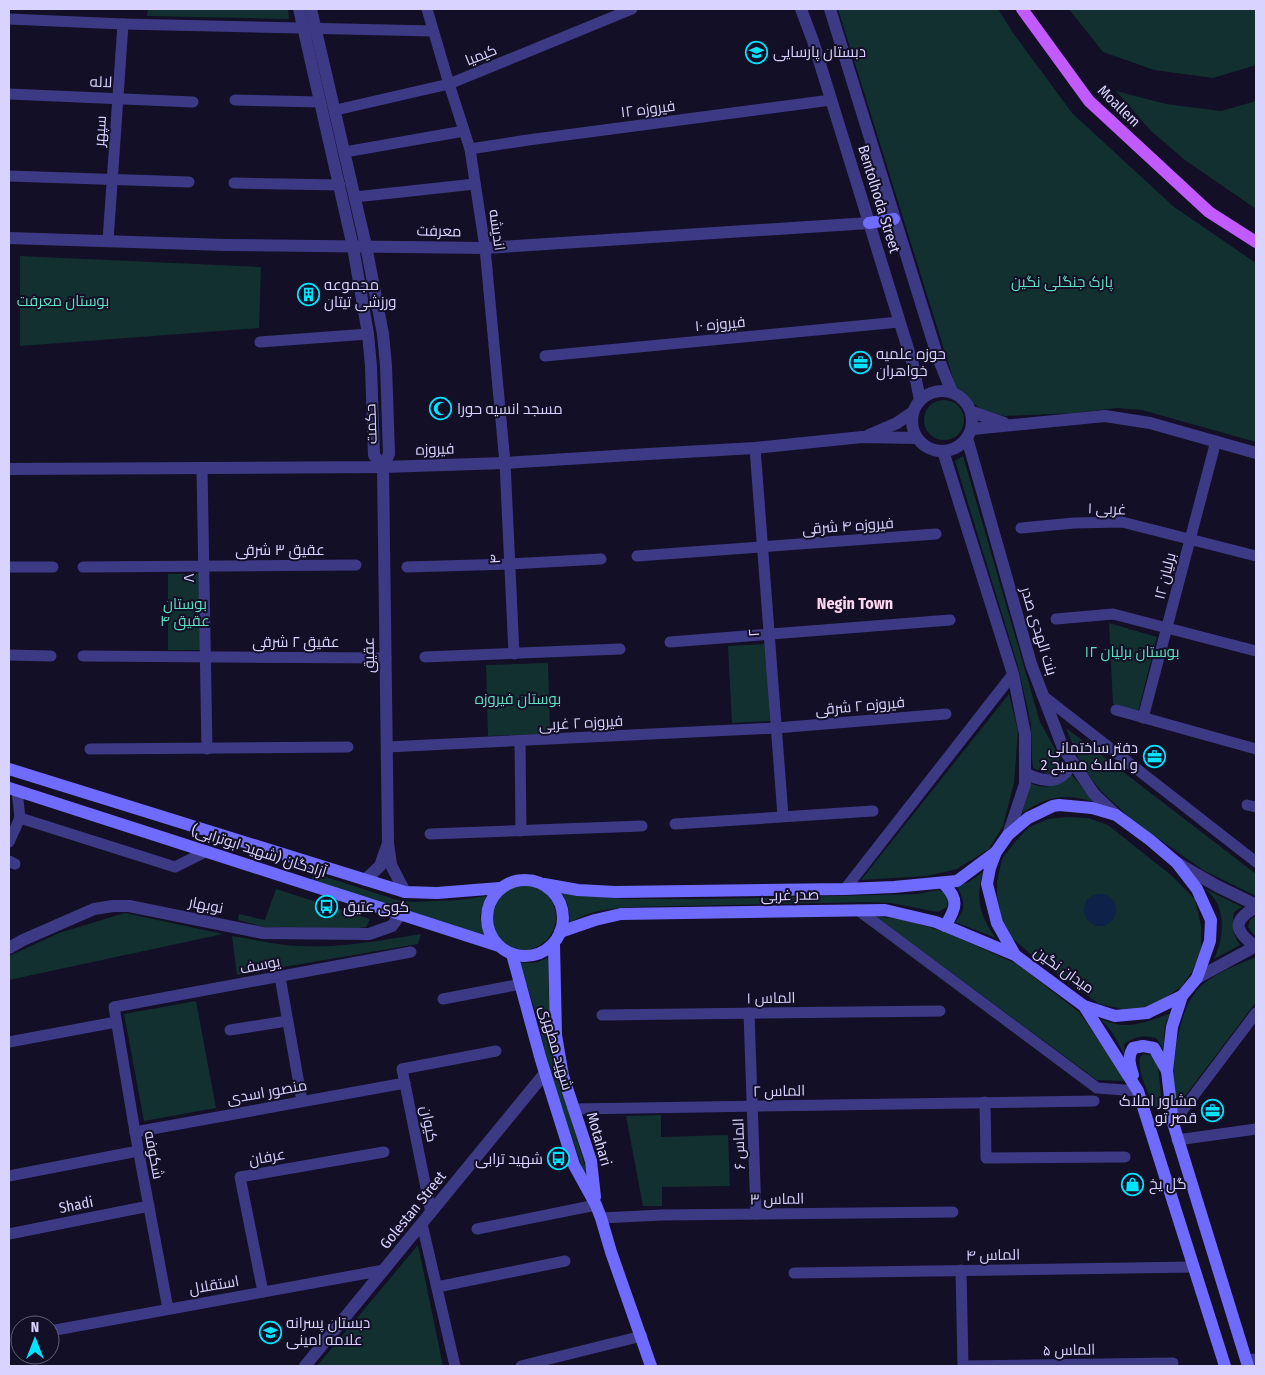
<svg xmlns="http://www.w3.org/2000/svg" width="1265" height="1375" font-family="'Fira Sans Condensed',Cairo,sans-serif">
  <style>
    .green { fill: #12302f; fill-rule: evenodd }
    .water { fill: #0c2248 }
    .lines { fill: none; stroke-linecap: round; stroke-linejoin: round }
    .minor { stroke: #3d3a85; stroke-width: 11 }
    .tertiary { stroke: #3d3a85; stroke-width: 12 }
    .secondary { stroke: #6f6bff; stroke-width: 12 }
    .primary { stroke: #c25bff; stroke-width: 12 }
    .labels { text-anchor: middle; stroke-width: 4; stroke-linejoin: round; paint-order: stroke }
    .poi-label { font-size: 15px; fill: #d9d4ff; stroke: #130f26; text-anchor: start }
    .street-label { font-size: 15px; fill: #d9d4ff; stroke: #130f26 }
    .park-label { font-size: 15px; fill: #5fe0c0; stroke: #130f26 }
    .neighbourhood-label { font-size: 16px; font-weight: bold; fill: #ffd6f0; stroke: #130f26 }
  </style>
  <rect width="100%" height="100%" fill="#130f26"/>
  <g class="green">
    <path d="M148,9H288L289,19L147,16Z"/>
    <path d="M838,9H998L1013,33L1072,113L1174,207L1256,263V442L1142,410L1117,408L1075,413L1004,416L982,410L957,391Z"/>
    <path d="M1069,9H1256V65L1213,78L1154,70L1103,52Z"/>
    <path d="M1116,91L1166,104L1221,111L1256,101V209L1185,160L1151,131Z"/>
    <path d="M20,256L261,267L259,328L20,346Z"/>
    <circle cx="944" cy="420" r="20"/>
    <path d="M963,456L1040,722L1060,758L1056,768L1048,774L1033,768L1032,759L1031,724L1018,666L955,461Z"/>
    <path d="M168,574H201L202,650H168Z"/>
    <path d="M1109,623L1157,637L1138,712L1113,704Z"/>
    <path d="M766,644L770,721L732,723L728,646Z"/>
    <path d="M548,663L550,734L488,736L486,665Z"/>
    <path d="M1009,694L1018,731L1014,783L1003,826L989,849L957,869L927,876L861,880Z"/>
    <path d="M1066,728L1256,874V896L1203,870L1132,820L1100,790L1081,765Z"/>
    <path d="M1071,774L1094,802C1064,793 1048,796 1022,813L1031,783C1046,791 1059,785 1071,774Z"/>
    <path d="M1067,817L1088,818L1108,825L1172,876L1195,899L1201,926V949L1192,972L1182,986L1161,1001L1145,1007L1123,1009L1099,1004L1033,956L1012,938L1002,919L997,897V881L1002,859L1014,843L1029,827L1048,819ZM1097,895C1120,894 1122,927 1096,926L1084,910L1087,900Z"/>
    <path d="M983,872C975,899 980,916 996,938L955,922C968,908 964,902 957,886L969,882Z"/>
    <path d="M314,873L397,900L413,902L459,900L486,896L480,917L485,935L311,880Z"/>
    <circle cx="523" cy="917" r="33"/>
    <path d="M276,889L370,919L366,927L350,929L265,927L238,920L239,914L265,920Z"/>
    <path d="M1206,889L1242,907L1234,912C1232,925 1232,934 1240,945L1214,959C1222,942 1225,923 1218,905C1216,899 1210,894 1206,889Z"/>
    <path d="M938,890L944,892L948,898L947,907L938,912L891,903L867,902L629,907C607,909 588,911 569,923C571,910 567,902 561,891L586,896L626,899H709L917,894Z"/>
    <path d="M125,913L223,934L9,980V956L59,933Z"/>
    <path d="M875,916L899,919L943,931L1017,964L1079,1012L1127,1081L1097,1080Z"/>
    <path d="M1256,916V935H1254L1248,927L1250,920Z"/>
    <path d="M421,934L418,944L237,975L232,936C250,939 268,943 286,945C331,950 377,941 421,934Z"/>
    <path d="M549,957C544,1039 570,1117 594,1195L592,1197L549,1068L538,1021L520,962C532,964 538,963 549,957Z"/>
    <path d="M1256,957V1002L1176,1108C1175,1095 1173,1082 1174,1069C1175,1044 1182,1003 1201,986C1217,972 1237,965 1256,957Z"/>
    <path d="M196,1001L216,1108L144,1121L124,1014Z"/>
    <path d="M1171,1013L1165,1025L1163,1049L1156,1038C1142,1035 1136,1036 1124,1044V1054L1112,1032L1101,1019C1106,1021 1111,1023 1116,1024C1133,1028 1155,1019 1171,1013Z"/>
    <path d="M1144,1054L1155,1056L1158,1065L1162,1106L1154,1108C1149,1093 1137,1072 1140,1057Z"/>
    <path d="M661,1115V1137L728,1135L730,1186L662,1187V1206H643L626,1116Z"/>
    <path d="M418,1245L443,1366H317Z"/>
  </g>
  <circle class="water" cx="1100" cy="910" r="16"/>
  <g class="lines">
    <g class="minor">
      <path d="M427,9L449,84L470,149L485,248L505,463L514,654"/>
      <path d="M9,19L123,24L433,31"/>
      <path d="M9,94L193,102"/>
      <path d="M235,100L320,102"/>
      <path d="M336,110L449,84L632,9"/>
      <path d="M470,149L528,140L831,100"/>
      <path d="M345,152L464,131"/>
      <path d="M9,176L189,182"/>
      <path d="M234,183L340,185"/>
      <path d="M355,197L475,184"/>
      <path d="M108,241L123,24"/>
      <path d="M260,342L368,334"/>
      <path d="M545,356L899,322"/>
      <path d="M755,448L783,816"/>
      <path d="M202,468L207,749"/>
      <path d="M1021,528L1074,523L1122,522L1256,556"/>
      <path d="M637,556L936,534"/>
      <path d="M9,567H53"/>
      <path d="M83,567L356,565"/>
      <path d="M407,567L510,564L601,559"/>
      <path d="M1056,619L1113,614L1256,651"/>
      <path d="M670,642L950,620"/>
      <path d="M9,655L51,656"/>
      <path d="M83,656L386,658"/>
      <path d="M425,657L620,649"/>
      <path d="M1042,695L1256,862"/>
      <path d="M1116,710L1256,749"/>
      <path d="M1143,718L1216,441"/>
      <path d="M520,741L521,831"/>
      <path d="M387,747L776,728L946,714"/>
      <path d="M90,749L348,747"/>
      <path d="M17,791L20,818"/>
      <path d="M1247,805L1256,807"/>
      <path d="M20,818L175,867L207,851"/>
      <path d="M675,824L873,811"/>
      <path d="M430,834L642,826"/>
      <path d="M9,842L20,818"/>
      <path d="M9,861L15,864"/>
      <path d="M845,889L1013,674"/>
      <path d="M858,910L1097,1088L1138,1091"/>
      <path d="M280,977L302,1101"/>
      <path d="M443,999L521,984"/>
      <path d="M749,1013L756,1214"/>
      <path d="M602,1015L940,1011"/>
      <path d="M230,1030L287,1021"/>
      <path d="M9,1042L116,1022"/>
      <path d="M985,1102L986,1158L1125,1157"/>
      <path d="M573,1109L1094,1101"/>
      <path d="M1173,1123L1256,1013"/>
      <path d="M135,1132L405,1083"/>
      <path d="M1177,1140L1256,1129"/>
      <path d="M9,1176L138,1151"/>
      <path d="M431,1213L402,1069L496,1051"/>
      <path d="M601,1218L662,1215L953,1212"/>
      <path d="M422,1224L455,1366"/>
      <path d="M477,1229L596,1205"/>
      <path d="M9,1234L149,1206"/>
      <path d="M961,1270L963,1366"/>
      <path d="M794,1273L1193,1267"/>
      <path d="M437,1287L565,1261"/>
      <path d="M263,1292L240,1177L384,1152"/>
      <path d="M168,1309L135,1132L114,1007L411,952"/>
      <path d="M50,1331L384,1270"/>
      <path d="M1246,1360L1256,1359"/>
      <path d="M521,1366L642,1336"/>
      <path d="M965,1366L1173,1363"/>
    </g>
    <g class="tertiary">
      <path d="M299,9L353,247L368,334L371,366L374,455L383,467"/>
      <path d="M311,9L366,246L383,334L386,366L389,454L383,467L388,843L391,865L405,892"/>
      <path d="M801,9L813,41L913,365L920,400"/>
      <path d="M830,9L938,358L952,392"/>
      <path d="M9,238L225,245L485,248L869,223"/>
      <circle cx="942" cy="421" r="30"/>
      <path d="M972,412L1004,423"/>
      <path d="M972,429L1105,416L1150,423L1256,453"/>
      <path d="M869,435L897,423L913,412"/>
      <path d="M967,438L1031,664L1063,748L1094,794L1116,815"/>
      <path d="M943,451L1013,674L1025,734V784L1008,835"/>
      <path d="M9,469L383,467L505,463L631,455L755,448L862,437L917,438"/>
      <path d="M1025,773C1036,779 1052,784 1063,775C1067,772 1070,766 1073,762"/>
      <path d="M1177,863L1217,886L1256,905"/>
      <path d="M365,880L380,866L387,846"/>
      <path d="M1255,946C1234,930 1232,921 1256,907"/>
      <path d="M9,948L23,940L94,909L113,906H129L263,933L369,934L392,926L400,915"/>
      <path d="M1197,978L1256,946"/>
      <path d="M305,1366L545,1073"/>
    </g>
    <g class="secondary">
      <path d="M869,223L894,219"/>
      <path d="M9,769L405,892L437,893L500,888"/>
      <path d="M9,788L499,946"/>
      <path d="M1059,805L1092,808L1116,815L1150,840L1177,863L1197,889L1211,920L1210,941L1197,978L1182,996L1147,1013L1115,1016L1084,1006L1015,955L997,923L987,884L990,868L996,852L1008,835L1028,818L1053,806Z"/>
      <circle cx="525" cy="918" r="38"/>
      <path d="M943,883C959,899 957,907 945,926"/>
      <path d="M544,884L578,890L615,892L845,889L894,887L957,881L996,852"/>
      <path d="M560,932L595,920L621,914L885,910L936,922L1015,955"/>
      <path d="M554,944L556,1035L563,1076L591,1161L595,1197"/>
      <path d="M512,954L541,1060L574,1165L596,1205L601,1218L611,1252L651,1366"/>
      <path d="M1182,996L1172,1027L1167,1071L1173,1123L1248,1366"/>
      <path d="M1084,1006L1138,1091L1225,1366"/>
      <path d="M1133,1075C1130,1065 1127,1058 1133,1048L1143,1046L1154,1048L1167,1071"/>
    </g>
    <path class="primary" d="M1022,9L1089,101L1209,212L1256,242"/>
  </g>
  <defs>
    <symbol id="school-ring" viewBox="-11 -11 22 22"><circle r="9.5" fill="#130f26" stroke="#00e5ff" stroke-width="1.5"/><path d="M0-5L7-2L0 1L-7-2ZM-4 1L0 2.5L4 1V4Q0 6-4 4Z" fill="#00e5ff"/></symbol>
    <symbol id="building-ring" viewBox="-11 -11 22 22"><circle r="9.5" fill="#130f26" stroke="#00e5ff" stroke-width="1.5"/><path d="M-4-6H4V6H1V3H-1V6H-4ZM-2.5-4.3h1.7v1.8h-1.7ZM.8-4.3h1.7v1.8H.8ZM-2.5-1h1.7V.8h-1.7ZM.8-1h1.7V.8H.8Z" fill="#00e5ff"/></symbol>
    <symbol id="office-ring" viewBox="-11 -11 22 22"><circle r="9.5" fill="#130f26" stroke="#00e5ff" stroke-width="1.5"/><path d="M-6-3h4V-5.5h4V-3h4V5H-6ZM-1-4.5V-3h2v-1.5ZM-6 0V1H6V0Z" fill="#00e5ff"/></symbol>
    <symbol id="mosque-ring" viewBox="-11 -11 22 22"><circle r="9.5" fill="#130f26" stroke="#00e5ff" stroke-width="1.5"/><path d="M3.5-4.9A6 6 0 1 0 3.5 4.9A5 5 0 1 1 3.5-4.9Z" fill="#00e5ff"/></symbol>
    <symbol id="bus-ring" viewBox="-11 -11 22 22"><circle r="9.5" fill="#130f26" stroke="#00e5ff" stroke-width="1.5"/><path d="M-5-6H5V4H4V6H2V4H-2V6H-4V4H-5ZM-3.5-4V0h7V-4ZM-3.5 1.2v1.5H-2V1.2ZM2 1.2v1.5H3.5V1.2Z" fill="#00e5ff"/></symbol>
    <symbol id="shop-ring" viewBox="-11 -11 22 22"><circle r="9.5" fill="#130f26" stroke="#00e5ff" stroke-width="1.5"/><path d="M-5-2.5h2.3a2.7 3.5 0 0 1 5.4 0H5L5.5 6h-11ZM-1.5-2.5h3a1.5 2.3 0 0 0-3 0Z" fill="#00e5ff"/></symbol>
  </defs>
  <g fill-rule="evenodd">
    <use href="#school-ring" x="744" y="40" width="25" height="25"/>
    <use href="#building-ring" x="296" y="282" width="25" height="25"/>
    <use href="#office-ring" x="848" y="350" width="25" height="25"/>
    <use href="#mosque-ring" x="428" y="396" width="25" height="25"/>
    <use href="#office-ring" x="1142" y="744" width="25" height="25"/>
    <use href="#bus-ring" x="314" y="894" width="25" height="25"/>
    <use href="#office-ring" x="1200" y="1098" width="25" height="25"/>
    <use href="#bus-ring" x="546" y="1146" width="25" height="25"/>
    <use href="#shop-ring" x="1120" y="1172" width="25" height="25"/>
    <use href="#school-ring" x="258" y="1320" width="25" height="25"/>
  </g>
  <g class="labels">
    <g class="poi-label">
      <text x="773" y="57">دبستان پارسایی</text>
      <text x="324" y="290">مجموعه<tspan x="324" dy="17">ورزشی تیتان</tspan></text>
      <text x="876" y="359">حوزه علمیه<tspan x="876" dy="17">خواهران</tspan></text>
      <text x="457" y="414">مسجد انسیه حورا</text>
      <text x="1138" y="753" text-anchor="end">دفتر ساختمانی<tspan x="1138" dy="17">و املاک مسیح 2</tspan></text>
      <text x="343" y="912">کوی عتیق</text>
      <text x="1197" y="1106" text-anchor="end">مشاور املاک<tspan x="1197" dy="17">قصر تو</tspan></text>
      <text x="543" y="1164" text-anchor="end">شهید ترابی</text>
      <text x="1149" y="1189">گل یخ</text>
      <text x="286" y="1328">دبستان پسرانه<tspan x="286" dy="17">علامه امینی</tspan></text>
    </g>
    <g class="street-label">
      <text transform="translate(481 55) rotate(-22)" y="5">کیمیا</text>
      <text transform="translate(101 82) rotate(2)" y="5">لاله</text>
      <text transform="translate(1119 106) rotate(44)" y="5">Moallem</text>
      <text transform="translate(648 109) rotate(-7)" y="5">فیروزه ۱۲</text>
      <text transform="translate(100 131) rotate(-86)" y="5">سپهر</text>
      <text transform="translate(879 199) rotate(73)" y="5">Bentolhoda Street</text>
      <text transform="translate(497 230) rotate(82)" y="5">اندیشه</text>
      <text transform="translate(439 231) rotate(1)" y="5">معرفت</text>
      <text transform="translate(720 324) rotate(-5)" y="5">فیروزه ۱۰</text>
      <text transform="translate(371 424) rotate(-92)" y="5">حکمت</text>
      <text transform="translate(435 449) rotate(-2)" y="5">فیروزه</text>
      <text transform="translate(1107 509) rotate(2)" y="5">۱ غربی</text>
      <text transform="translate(848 526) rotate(-4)" y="5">فیروزه ۴ شرقی</text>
      <text x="280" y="555">عقیق ۳ شرقی</text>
      <text transform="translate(495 559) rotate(-93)" y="5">۴</text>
      <text transform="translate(1165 576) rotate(-76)" y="5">برلیان ۱۲</text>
      <text transform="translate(189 578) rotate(-91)" y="5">۸</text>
      <text transform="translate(1039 631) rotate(73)" y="5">بنت الهدی صدر</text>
      <text transform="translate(754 633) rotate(-94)" y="5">۲</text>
      <text x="296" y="647">عقیق ۲ شرقی</text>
      <text transform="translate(369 655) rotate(-91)" y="5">عقیق</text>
      <text transform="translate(860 706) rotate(-5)" y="5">فیروزه ۲ شرقی</text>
      <text transform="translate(581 723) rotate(-3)" y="5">فیروزه ۲ غربی</text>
      <text transform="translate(259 851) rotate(18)" y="5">آزادگان (شهید ابوترابی)</text>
      <text transform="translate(790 895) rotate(-1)" y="5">صدر غربی</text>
      <text transform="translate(206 905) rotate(11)" y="5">نوبهار</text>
      <text transform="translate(260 965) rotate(-11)" y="5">یوسف</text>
      <text transform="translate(1064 970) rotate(35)" y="5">میدان نگین</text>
      <text transform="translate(771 998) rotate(-1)" y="5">الماس ۱</text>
      <text transform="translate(556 1048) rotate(74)" y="5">شهید مطهری</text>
      <text transform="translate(779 1091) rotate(-1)" y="5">الماس ۲</text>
      <text transform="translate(267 1092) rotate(-10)" y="5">منصور اسدی</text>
      <text transform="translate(429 1124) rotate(79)" y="5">کیوان</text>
      <text transform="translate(599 1139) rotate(74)" y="5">Motahari</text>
      <text transform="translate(739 1144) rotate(-92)" y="5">الماس ۶</text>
      <text transform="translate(154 1155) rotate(79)" y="5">شکوفه</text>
      <text transform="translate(267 1157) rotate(-10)" y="5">عرفان</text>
      <text transform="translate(777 1199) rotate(-1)" y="5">الماس ۳</text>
      <text transform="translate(76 1205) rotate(-11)" y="5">Shadi</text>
      <text transform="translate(413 1210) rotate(-51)" y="5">Golestan Street</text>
      <text transform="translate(993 1255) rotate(-1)" y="5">الماس ۴</text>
      <text transform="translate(214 1285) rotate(-10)" y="5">استقلال</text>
      <text transform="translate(1069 1350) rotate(-1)" y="5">الماس ۵</text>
    </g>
    <g class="park-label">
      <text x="1062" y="287">پارک جنگلی نگین</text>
      <text x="63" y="306">بوستان معرفت</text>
      <text x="185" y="609">بوستان<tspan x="185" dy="17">عقیق ۴</tspan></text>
      <text x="1132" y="657">بوستان برلیان ۱۲</text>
      <text x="518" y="704">بوستان فیروزه</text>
    </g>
    <g class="neighbourhood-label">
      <text x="855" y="609">Negin Town</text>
    </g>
  </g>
  <rect width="1265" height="1375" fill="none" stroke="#d9d4ff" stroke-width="20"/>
  <g transform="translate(35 1340)"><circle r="24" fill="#130f26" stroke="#625e7d"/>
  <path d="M0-4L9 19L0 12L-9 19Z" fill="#00e5ff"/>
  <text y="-8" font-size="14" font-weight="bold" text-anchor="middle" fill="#d9d4ff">N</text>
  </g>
</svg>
